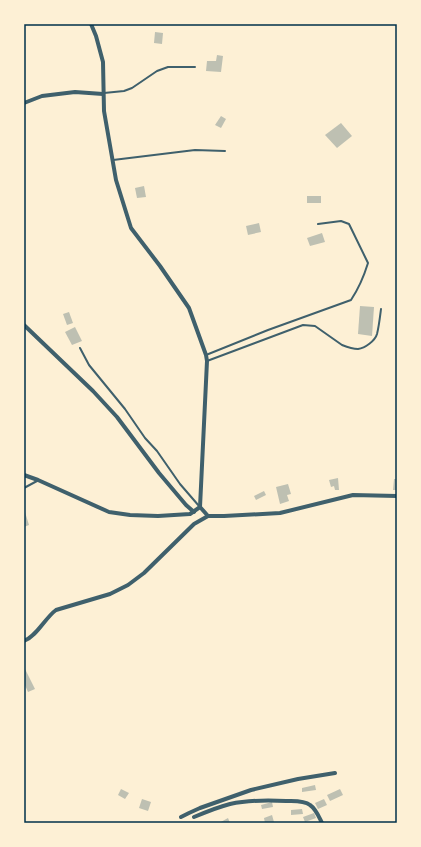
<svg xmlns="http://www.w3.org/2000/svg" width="421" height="847" font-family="'PT Sans',sans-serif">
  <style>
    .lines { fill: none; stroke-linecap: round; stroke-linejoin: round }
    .stream { stroke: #669bbc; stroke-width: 2 }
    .building { fill: #bec0b2 }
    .service { stroke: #3f606c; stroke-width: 2 }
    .minor { stroke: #3f606c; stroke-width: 4 }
    .neatline { fill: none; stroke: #003049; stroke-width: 1.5 }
  </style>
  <rect width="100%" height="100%" fill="#fdf0d5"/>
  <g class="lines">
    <path class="stream" d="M24,822L25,823"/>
  </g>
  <g class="building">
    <path d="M155,32L163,33L162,44L154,43Z"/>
    <path d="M217,55L223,56L221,72L206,71L207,61H216Z"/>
    <path d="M221,116L226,119L221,128L215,125Z"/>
    <path d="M341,123L352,136L337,148L325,135Z"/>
    <path d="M144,186L146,197L137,198L135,188Z"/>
    <rect x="307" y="196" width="14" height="7"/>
    <path d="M259,223L261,232L248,235L246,226Z"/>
    <path d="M322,233L325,242L310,246L307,238Z"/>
    <path d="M360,306L374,307L372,336L358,334Z"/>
    <path d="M69,312L73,323L67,325L63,314Z"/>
    <path d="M75,327L82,341L72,345L65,332Z"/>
    <path d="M338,478L339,490H335L334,486L331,487L329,480Z"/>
    <path d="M394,479H397V490H393Z"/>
    <path d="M288,484L291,494L287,495L289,501L280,504L276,487Z"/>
    <path d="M264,491L266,495L256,500L254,496Z"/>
    <path d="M24,509L29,525L24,527Z"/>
    <path d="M24,667L35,689L28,692L24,683Z"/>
    <path d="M315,785L316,790L302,792V788Z"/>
    <path d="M121,789L129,793L125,799L118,795Z"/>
    <path d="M340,789L343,795L330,801L327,795Z"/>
    <path d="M142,799L151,802L148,811L139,808Z"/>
    <path d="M324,799L327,805L318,809L315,803Z"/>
    <path d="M272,802L273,807L262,809L261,805Z"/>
    <path d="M302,809L303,814L291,815V810Z"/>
    <path d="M314,813L316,818L305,822L303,817Z"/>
    <path d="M272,815L274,822L270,823H265L264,818Z"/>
    <path d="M228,818L230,823H219Z"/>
  </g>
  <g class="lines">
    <g class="service">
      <path d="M104,93L124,91L132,88L157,71L168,67H195"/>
      <path d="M113,160L195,150L225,151"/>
      <path d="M80,348L89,365L125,409L145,438L157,451L180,484L199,506"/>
      <path d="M206,355L268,330L351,300C359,288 364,276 368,263L349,224L341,221L318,224"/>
      <path d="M207,361L303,325L315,326L342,345C347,347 353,349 358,349C365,348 375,341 377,334C379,326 380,317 381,309"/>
      <path d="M24,488L37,481"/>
    </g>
    <g class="minor">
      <path d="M91,24L96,36L103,62L104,111L116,180L131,228L160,266L189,308L206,355L207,361L200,507L208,516"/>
      <path d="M24,103L42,96L75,92L103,94"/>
      <path d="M24,325L93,391L117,417L159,473L186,505L194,512"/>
      <path d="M24,475L38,480L109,512L130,515L158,516L190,514L200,507"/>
      <path d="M24,641C37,636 45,618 56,610L110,594L128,585L144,573L194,524L208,516H224L280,513L353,495L397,496"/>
      <path d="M181,817L189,813L200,808L251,790L298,779L335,773"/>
      <path d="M194,817C206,812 218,807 230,804C248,800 267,800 286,801C293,801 304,800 310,805C316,809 319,817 322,823"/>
    </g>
  </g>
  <rect width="421" height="847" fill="none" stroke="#fdf0d5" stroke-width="50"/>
  <rect x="25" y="25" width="371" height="797" class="neatline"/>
</svg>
